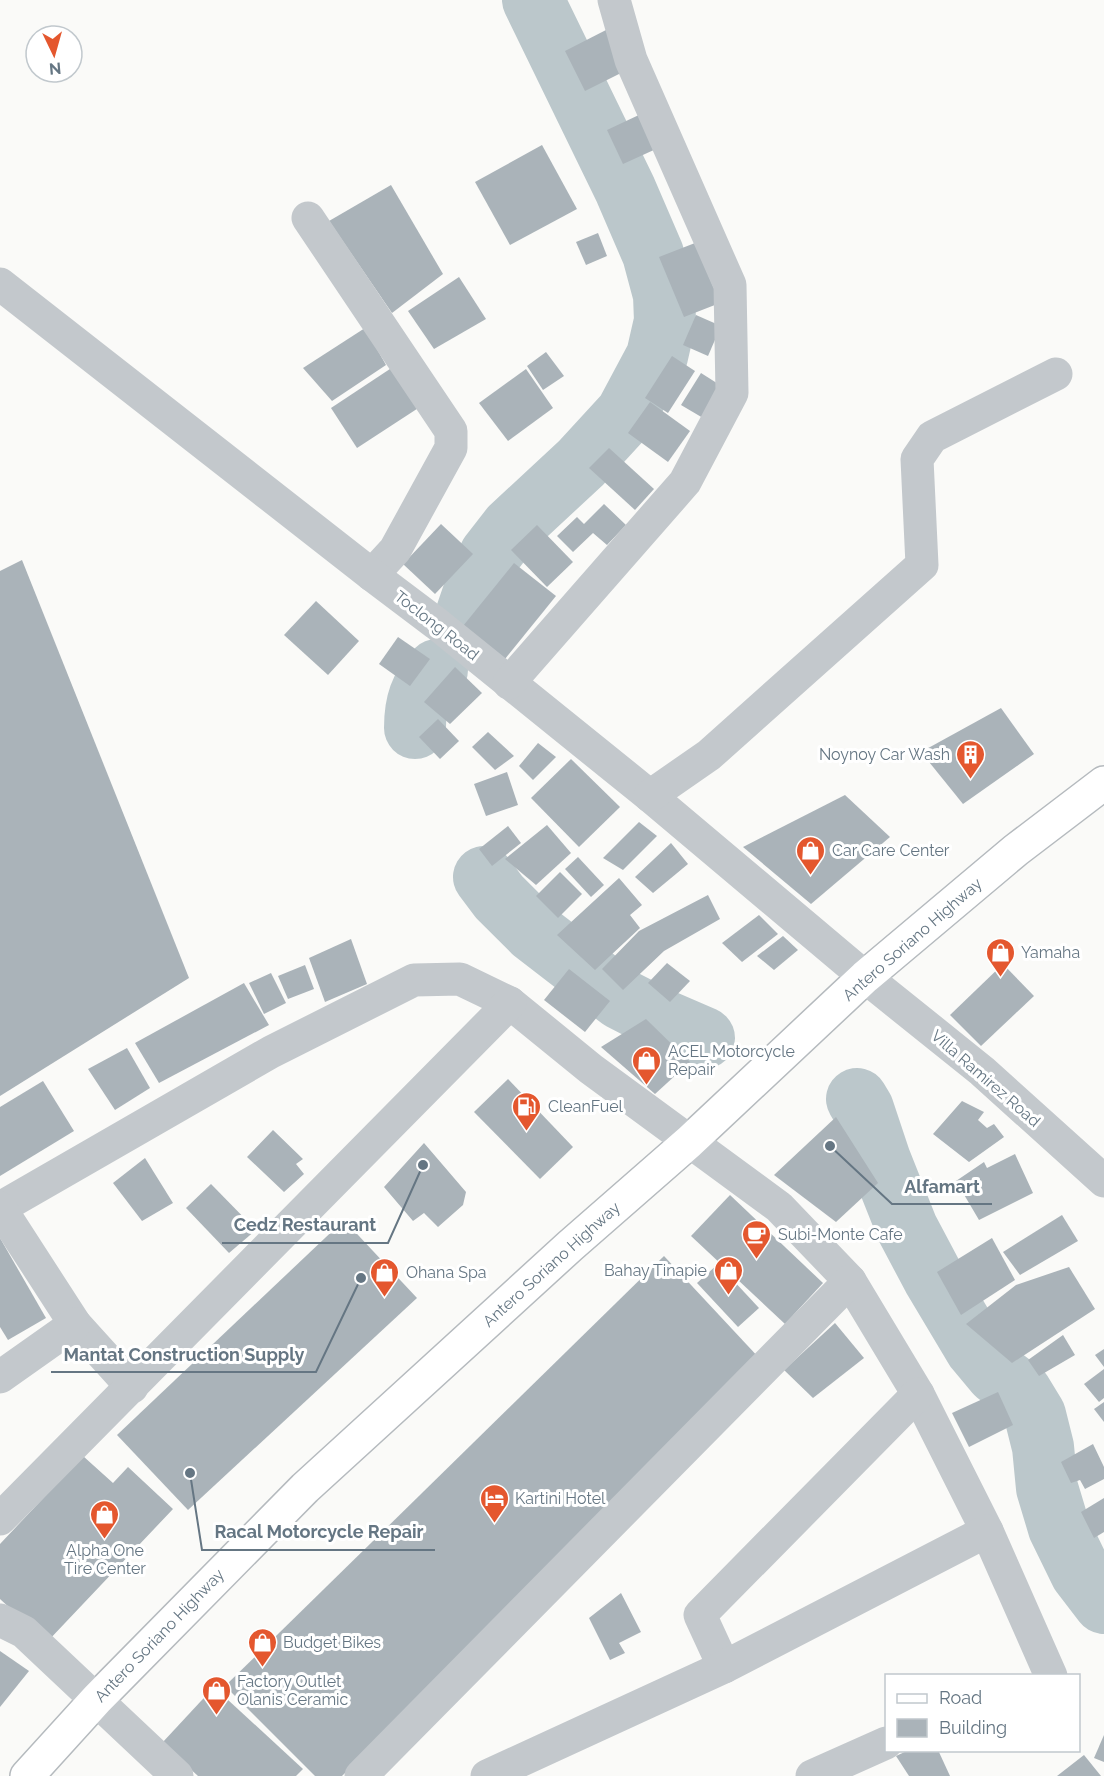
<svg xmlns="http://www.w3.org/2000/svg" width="1104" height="1776" font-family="Raleway,sans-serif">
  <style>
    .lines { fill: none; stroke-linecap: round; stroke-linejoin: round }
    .river { stroke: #bbc7cb; stroke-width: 62 }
    .building { fill: #aab3b9 }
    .major-casing { stroke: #b5babe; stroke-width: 36 }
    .minor { stroke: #c3c8cc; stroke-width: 33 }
    .major { stroke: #fff; stroke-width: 33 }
    .labels { text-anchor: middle; stroke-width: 6; stroke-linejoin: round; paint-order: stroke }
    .street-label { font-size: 16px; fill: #657683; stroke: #fff }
    .poi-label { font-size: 16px; fill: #657683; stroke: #fff; text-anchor: start }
    .leader { fill: none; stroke: #657683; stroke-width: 2 }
    .callout-dot { fill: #657683; stroke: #fff; stroke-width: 2 }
    .callout-label { font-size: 18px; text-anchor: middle; font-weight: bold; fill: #657683; stroke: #fff; stroke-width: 6; stroke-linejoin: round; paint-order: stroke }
  </style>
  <rect width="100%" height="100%" fill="#fafaf8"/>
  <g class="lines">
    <g class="river">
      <path d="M461,630L474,592L490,555L511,528L581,463L626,414L657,356L665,321L664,295L653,254L625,189L533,0"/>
      <path d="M415,728C415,704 420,687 437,670"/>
      <path d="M484,877L499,897L534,932L621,999L660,1019L704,1038"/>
      <path d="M857,1099L863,1109L880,1160L907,1228L933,1277L976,1349L996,1373L1021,1392L1035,1415L1043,1447L1047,1488L1059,1528L1081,1573L1104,1603"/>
    </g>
  </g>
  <g class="building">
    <path d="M606,30L627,70L585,91L565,51Z"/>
    <path d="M641,114L656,149L623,164L607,130Z"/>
    <path d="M542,145L577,209L510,245L475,182Z"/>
    <path d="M391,185L443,274L392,313L329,221Z"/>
    <path d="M598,233L607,256L586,265L576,242Z"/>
    <path d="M695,243L720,303L684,317L659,257Z"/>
    <path d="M459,277L486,319L434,349L408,311Z"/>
    <path d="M696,315L721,326L708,356L683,345Z"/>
    <path d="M365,328L386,365L332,401L303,368Z"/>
    <path d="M546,352L564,376L543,390L527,366Z"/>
    <path d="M672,356L695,371L668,413L645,398Z"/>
    <path d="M399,363L426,403L357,448L331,408Z"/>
    <path d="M526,369L553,408L508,441L479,403Z"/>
    <path d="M701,373L723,387L703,418L681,405Z"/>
    <path d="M650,402L690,431L668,462L628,433Z"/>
    <path d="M609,448L654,489L635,510L589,468Z"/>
    <path d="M604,504L626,525L607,545L593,533L573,552L557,536L577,517L584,524Z"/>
    <path d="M441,524L473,554L435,594L403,564Z"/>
    <path d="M537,525L573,562L547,587L511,550Z"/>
    <path d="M22,560L189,978L0,1096V571Z"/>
    <path d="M514,563L556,596L505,659L463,626Z"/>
    <path d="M316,601L359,641L328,675L284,635Z"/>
    <path d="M398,637L430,659L410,686L379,664Z"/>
    <path d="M455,667L482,693L450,724L424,702Z"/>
    <path d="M1001,708L1034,754L963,804L921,752Z"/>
    <path d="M438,719L459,741L440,759L419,737Z"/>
    <path d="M488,732L514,756L495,770L472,747Z"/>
    <path d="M538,743L556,757L533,780L519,766Z"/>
    <path d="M571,759L620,807L579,847L531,798Z"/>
    <path d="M507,772L518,805L486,816L474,784Z"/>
    <path d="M845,795L890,837L811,904L743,847Z"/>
    <path d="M639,822L657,836L623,870L603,858Z"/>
    <path d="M547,825L571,853L536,885L505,859Z"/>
    <path d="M508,826L521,843L492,866L479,849Z"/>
    <path d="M671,843L688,864L653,893L635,877Z"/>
    <path d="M578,857L604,885L591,897L565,869Z"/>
    <path d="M560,872L582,894L558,918L536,896Z"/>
    <path d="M619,878L642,905L630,915L640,928L595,970L557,935Z"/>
    <path d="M708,895L720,919L664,951L623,990L602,969L639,931Z"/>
    <path d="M759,915L778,934L742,962L722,943Z"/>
    <path d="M783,936L798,950L774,970L757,956Z"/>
    <path d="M351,939L367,984L325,1002L309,958Z"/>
    <path d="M667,963L690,981L670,1002L648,983Z"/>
    <path d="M1003,964L1034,996L981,1046L950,1015Z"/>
    <path d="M305,965L314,989L288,999L278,976Z"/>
    <path d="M569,969L610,1001L585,1032L544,1000Z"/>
    <path d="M271,973L286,1003L264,1014L249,983Z"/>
    <path d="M244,983L269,1025L159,1083L135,1043Z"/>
    <path d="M646,1019L690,1062L655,1094L601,1047Z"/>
    <path d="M127,1048L150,1088L115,1110L88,1069Z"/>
    <path d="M508,1079L573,1147L540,1179L474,1112Z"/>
    <path d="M43,1081L74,1131L0,1176V1107Z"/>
    <path d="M962,1101L984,1112L978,1120L987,1128L994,1124L1004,1137L969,1162L933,1134Z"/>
    <path d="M836,1117L878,1183L836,1222L774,1175Z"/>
    <path d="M273,1130L303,1159L296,1164L304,1174L284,1192L247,1157Z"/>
    <path d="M424,1143L466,1192L463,1205L438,1227L424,1213L413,1221L384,1187Z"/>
    <path d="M1015,1154L1033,1193L979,1220L956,1181L984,1162L987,1168Z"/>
    <path d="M145,1158L173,1203L142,1221L113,1183Z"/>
    <path d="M211,1184L256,1230L229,1253L186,1208Z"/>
    <path d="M730,1195L823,1283L785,1324L691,1236Z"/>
    <path d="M1062,1215L1078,1241L1020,1275L1003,1252Z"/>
    <path d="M344,1220L417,1298L188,1510L117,1435Z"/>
    <path d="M0,1238L46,1318L8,1340L0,1327Z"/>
    <path d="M992,1238L1015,1280L961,1315L937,1272Z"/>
    <path d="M664,1256L761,1360L342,1776H315L225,1686Z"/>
    <path d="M718,1264L759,1308L738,1327L697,1283Z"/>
    <path d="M1069,1267L1095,1309L1012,1363L966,1324L1016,1285Z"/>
    <path d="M835,1323L864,1358L813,1398L784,1370Z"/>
    <path d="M1063,1335L1075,1355L1039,1376L1028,1360Z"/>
    <path d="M1104,1349V1367L1095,1355Z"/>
    <path d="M1104,1369V1398L1099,1402L1084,1384Z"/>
    <path d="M998,1392L1013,1425L969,1447L952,1413Z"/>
    <path d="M1104,1402V1422L1094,1409Z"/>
    <path d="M1093,1444L1104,1467V1479L1085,1489L1080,1480L1071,1483L1061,1462Z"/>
    <path d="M83,1456L113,1483L128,1467L173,1509L47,1642L0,1599V1544Z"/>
    <path d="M1104,1498V1532L1094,1538L1081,1512Z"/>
    <path d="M621,1593L641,1632L619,1643L625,1653L610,1660L589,1618Z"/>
    <path d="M0,1651L29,1671L0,1707Z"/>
    <path d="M214,1687L303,1769L296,1776H198L162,1743Z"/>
    <path d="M1104,1735V1762L1094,1758Z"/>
    <path d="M909,1750H938L950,1776H909L896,1756Z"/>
    <path d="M1084,1755L1101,1776H1057Z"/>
  </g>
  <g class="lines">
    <defs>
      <path id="major" d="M27,1776L97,1699L305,1488L570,1246L689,1142L865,977L1016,850L1104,783"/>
    </defs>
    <use href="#major" class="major-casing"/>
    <g class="minor">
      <path d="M308,218L451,431V448L395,550L372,575"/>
      <path d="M0,284L372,575L437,624L650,796L865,977L982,1071L1104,1181"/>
      <path d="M509,683L685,482L732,393L730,285L631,60L614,0"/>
      <path d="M650,796L709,755L922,565L917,459L932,437L1056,374"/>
      <path d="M0,1208L271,1052L414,980L460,979L510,1003L591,1069L779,1207L850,1281L918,1394L987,1531L1051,1676"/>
      <path d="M0,1208L75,1324L132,1387"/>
      <path d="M0,1377L75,1324"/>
      <path d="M0,1519L510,1003"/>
      <path d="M0,1620L24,1632L177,1776"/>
      <path d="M724,1667L700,1615L918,1394"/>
      <path d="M361,1776L850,1281"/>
      <path d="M487,1776L724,1667L987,1531"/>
      <path d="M812,1776L886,1743"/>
    </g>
    <use href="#major" class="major"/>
  </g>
  <defs>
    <symbol id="building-pin" viewBox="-11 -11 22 30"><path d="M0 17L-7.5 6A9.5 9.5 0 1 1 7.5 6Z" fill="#e4572e" stroke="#fff"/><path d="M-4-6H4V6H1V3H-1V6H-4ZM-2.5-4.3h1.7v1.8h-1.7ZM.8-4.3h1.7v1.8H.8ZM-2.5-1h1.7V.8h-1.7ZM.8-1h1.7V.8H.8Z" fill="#fff"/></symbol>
    <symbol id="shop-pin" viewBox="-11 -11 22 30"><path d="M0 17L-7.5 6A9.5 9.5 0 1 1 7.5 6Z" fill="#e4572e" stroke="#fff"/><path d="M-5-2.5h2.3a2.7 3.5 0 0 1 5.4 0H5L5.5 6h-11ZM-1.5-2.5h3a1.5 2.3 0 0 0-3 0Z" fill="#fff"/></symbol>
    <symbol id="fuel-pin" viewBox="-11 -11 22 30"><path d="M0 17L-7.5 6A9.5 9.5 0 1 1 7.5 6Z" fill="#e4572e" stroke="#fff"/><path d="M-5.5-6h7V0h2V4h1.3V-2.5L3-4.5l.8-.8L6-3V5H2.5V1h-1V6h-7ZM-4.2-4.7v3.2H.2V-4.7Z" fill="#fff"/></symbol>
    <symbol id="cafe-pin" viewBox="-11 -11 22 30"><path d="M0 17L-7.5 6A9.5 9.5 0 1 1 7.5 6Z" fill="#e4572e" stroke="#fff"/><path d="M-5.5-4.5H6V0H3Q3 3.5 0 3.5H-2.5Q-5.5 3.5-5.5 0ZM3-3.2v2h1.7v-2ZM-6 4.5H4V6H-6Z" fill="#fff"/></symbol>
    <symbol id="hotel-pin" viewBox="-11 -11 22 30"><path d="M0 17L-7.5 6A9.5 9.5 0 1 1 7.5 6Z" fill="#e4572e" stroke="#fff"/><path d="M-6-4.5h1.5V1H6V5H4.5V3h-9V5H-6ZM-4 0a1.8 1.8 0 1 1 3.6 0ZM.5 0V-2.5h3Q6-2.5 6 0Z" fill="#fff"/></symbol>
  </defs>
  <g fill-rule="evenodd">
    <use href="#building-pin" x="954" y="738" width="33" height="45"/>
    <use href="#shop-pin" x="794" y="834" width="33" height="45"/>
    <use href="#shop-pin" x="984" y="936" width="33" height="45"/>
    <use href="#shop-pin" x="630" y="1044" width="33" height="45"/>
    <use href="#fuel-pin" x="510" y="1090" width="33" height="45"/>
    <use href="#cafe-pin" x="740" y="1218" width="33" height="45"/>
    <use href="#shop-pin" x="712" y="1254" width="33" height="45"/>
    <use href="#shop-pin" x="368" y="1256" width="33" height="45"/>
    <use href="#hotel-pin" x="478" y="1482" width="33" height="45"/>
    <use href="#shop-pin" x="88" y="1498" width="33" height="45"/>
    <use href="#shop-pin" x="246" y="1626" width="33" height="45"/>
    <use href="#shop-pin" x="200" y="1674" width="33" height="45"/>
  </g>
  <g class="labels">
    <g class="street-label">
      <text transform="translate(437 625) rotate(38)" y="6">Toclong Road</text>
      <text transform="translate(912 939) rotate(-41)" y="6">Antero Soriano Highway</text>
      <text transform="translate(986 1078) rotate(41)" y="6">Villa Ramirez Road</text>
      <text transform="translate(551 1264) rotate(-42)" y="6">Antero Soriano Highway</text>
      <text transform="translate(159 1635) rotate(-46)" y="6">Antero Soriano Highway</text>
    </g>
    <g class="poi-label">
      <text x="950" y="760" text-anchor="end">Noynoy Car Wash</text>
      <text x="832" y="856">Car Care Center</text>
      <text x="1021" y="958">Yamaha</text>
      <text x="668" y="1057">ACEL Motorcycle<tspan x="668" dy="18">Repair</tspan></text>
      <text x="548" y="1112">CleanFuel</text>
      <text x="778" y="1240">Subi-Monte Cafe</text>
      <text x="707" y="1276" text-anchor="end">Bahay Tinapie</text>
      <text x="406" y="1278">Ohana Spa</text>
      <text x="515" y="1504">Kartini Hotel</text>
      <text x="105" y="1556" text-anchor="middle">Alpha One<tspan x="105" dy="18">Tire Center</tspan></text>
      <text x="283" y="1648">Budget Bikes</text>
      <text x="237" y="1687">Factory Outlet<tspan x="237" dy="18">Olanis Ceramic</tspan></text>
    </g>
  </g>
  <path class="leader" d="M830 1146L892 1204H992M423 1165L388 1243H222M361 1278L316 1372H51M190 1473L202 1550H435"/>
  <g class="callout-dot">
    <circle cx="830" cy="1146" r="6"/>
    <circle cx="423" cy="1165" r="6"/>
    <circle cx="361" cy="1278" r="6"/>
    <circle cx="190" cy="1473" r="6"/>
  </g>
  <g class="callout-label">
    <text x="942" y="1193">Alfamart</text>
    <text x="305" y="1231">Cedz Restaurant</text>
    <text x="184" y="1361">Mantat Construction Supply</text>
    <text x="319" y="1538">Racal Motorcycle Repair</text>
  </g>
  <rect x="885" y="1674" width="195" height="78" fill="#ffffff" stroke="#c1c8cd" stroke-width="1.5"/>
  <rect x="897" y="1694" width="30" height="9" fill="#ffffff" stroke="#c1c8cd" stroke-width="1.5"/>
  <text x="939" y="1704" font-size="18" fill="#657683">Road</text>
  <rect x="897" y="1719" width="30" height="18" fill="#aab3b9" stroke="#c1c8cd" stroke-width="1.5"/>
  <text x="939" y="1734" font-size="18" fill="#657683">Building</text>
  <g transform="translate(54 54) rotate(175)"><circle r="28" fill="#ffffff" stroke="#c1c8cd" stroke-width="1.5"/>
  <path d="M0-4.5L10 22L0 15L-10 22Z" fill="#e4572e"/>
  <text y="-9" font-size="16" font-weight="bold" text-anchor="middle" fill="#657683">N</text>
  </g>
</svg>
